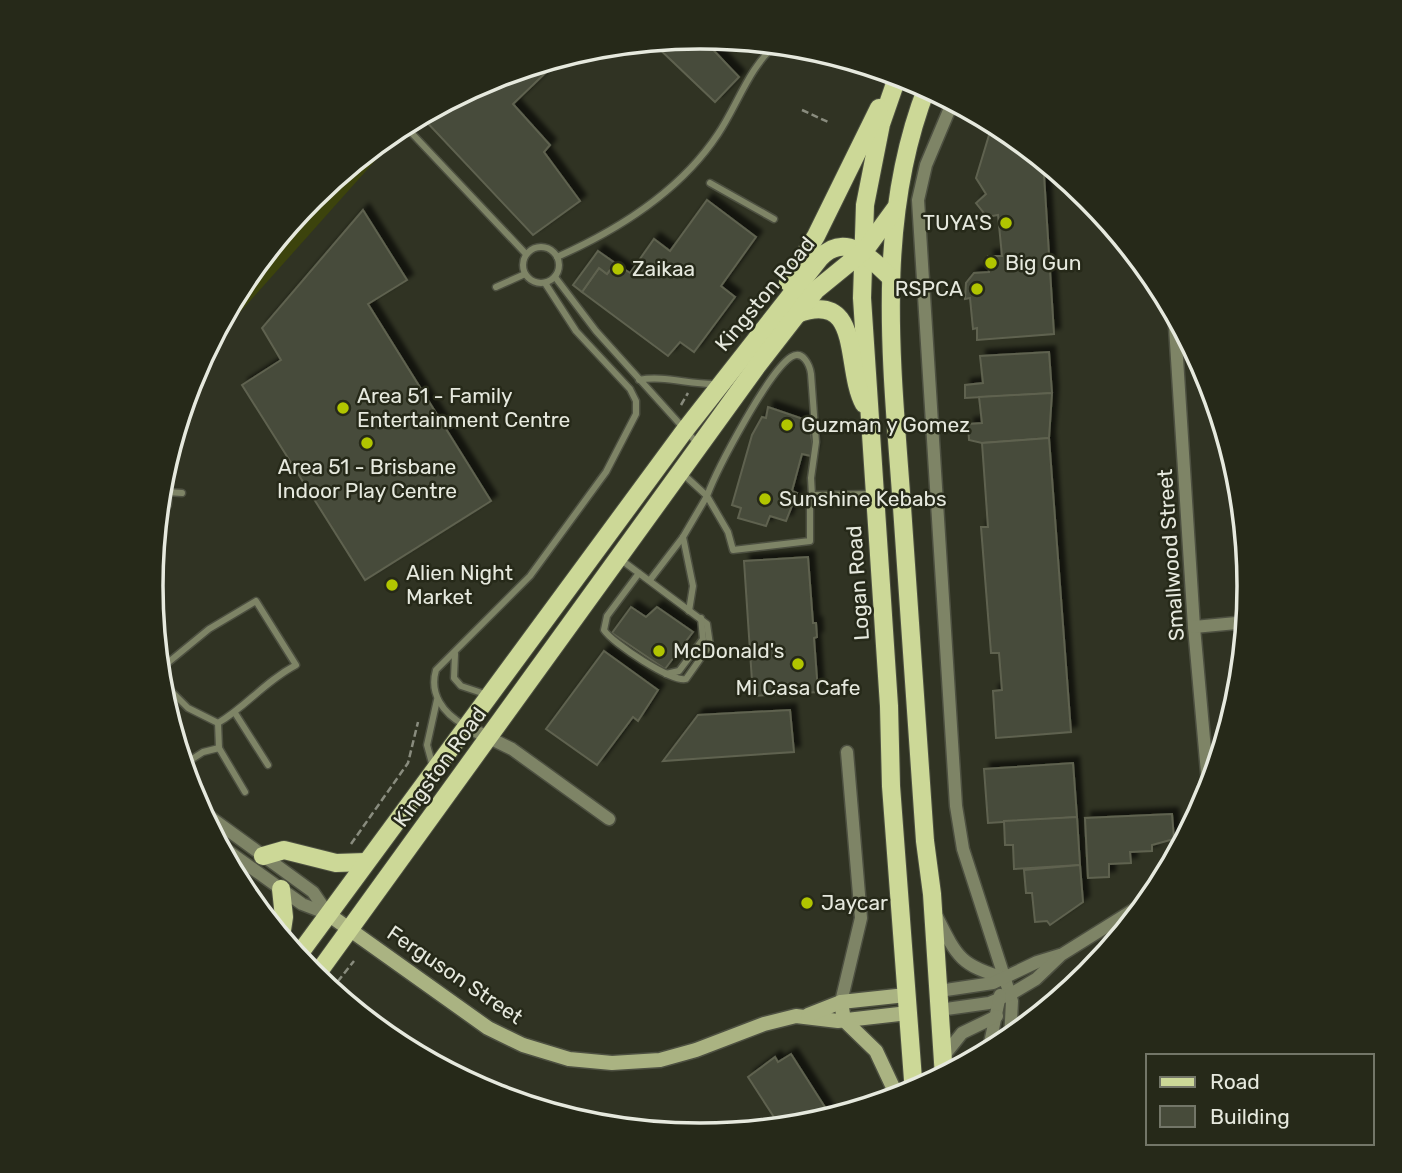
<svg xmlns="http://www.w3.org/2000/svg" width="1402" height="1173" font-family="Rubik,sans-serif">
  <style>
    .green { fill: #3c430c }
    .building { fill: #474b3a; stroke: #5f6250; stroke-width: 2; filter: url(#shadow) }
    .lines { fill: none; stroke-linecap: round; stroke-linejoin: round }
    .lane-casing { stroke: #4d5041; stroke-width: 9 }
    .street-casing { stroke: #4d5041; stroke-width: 15 }
    .secondary-casing { stroke: #4d5041; stroke-width: 17 }
    .primary-casing { stroke: #4d5041; stroke-width: 20 }
    .path { stroke: #898c7e; stroke-width: 2.5; stroke-dasharray: 7 3.5; stroke-linecap: butt }
    .lane { stroke: #7e8466; stroke-width: 6 }
    .street { stroke: #7e8466; stroke-width: 12 }
    .secondary { stroke: #aab382; stroke-width: 14 }
    .primary { stroke: #ccd897; stroke-width: 18 }
    .poi-dot { fill: #b1c500; stroke: #262919; stroke-width: 2.5 }
    .labels { text-anchor: middle; stroke-width: 5; stroke-linejoin: round; paint-order: stroke }
    .poi-label { font-size: 21px; fill: #e6e9de; stroke: #262919; text-anchor: start }
    .street-label { font-size: 21px; fill: #e6e9de; stroke: #262919 }
    .rim { fill: none; stroke: #e6e9de; stroke-width: 3.5 }
  </style>
  <defs>
    <filter id="shadow"><feDropShadow dx="6" dy="-6" stdDeviation="2" flood-color="#0009"/></filter>
  </defs>
  <rect width="100%" height="100%" fill="#303323"/>
  <path class="green" d="M385,138L390,144L209,347L244,281L313,197Z"/>
  <g class="building">
    <path d="M701,37L739,77L715,102L652,42Z"/>
    <path d="M562,57L513,104L550,145L544,152L580,201L533,235L421,116L491,78Z"/>
    <path d="M993,122L1043,159L1054,334L977,340V328L973,329L970,298L965,299L966,283L974,273L989,272L988,256H1002L998,215L987,217L976,203L986,194L976,178Z"/>
    <path d="M707,200L756,237L721,286L735,297L694,352L680,342L668,356L582,292L599,268L607,274L615,263L630,273L654,239L670,251Z"/>
    <path d="M363,210L407,280L368,304L491,501L365,580L242,385L281,360L262,328Z"/>
    <path d="M598,251L615,263L607,274L599,268L582,292L573,285Z"/>
    <path d="M1049,352L1052,393L965,398V385L983,383L980,356Z"/>
    <path d="M1052,393L1049,438L982,443L969,440L968,424L982,423L979,397Z"/>
    <path d="M768,407L809,421L813,447L811,456L802,454L792,491L797,493L786,521L770,516L766,526L738,518L741,508L732,505L752,435L762,417L766,418Z"/>
    <path d="M1049,438L1071,732L996,738L993,691L1002,690L999,653H991L981,527H988L982,443Z"/>
    <path d="M808,557L813,623H816L817,637L814,638L818,692L753,696L744,561Z"/>
    <path d="M631,607L646,617L657,607L693,632L665,669L612,633Z"/>
    <path d="M604,651L658,690L638,721L633,717L597,765L546,729Z"/>
    <path d="M790,710L794,752L663,761L698,715Z"/>
    <path d="M1073,763L1077,817L988,823L984,769Z"/>
    <path d="M1172,814L1174,839L1152,845V851L1130,852L1131,863L1109,864V877L1088,878L1085,818Z"/>
    <path d="M1077,817L1080,865L1014,869L1013,845H1005L1004,821Z"/>
    <path d="M1080,865L1083,902L1050,925L1047,921L1035,922L1032,893H1026L1024,870Z"/>
    <path d="M791,1054L828,1112L804,1126L781,1128L748,1077L775,1057L778,1062Z"/>
  </g>
  <g class="lines">
    <defs>
      <g id="lane">
        <path d="M404,125L526,254"/>
        <path d="M710,183L774,219"/>
        <circle cx="541" cy="265" r="18"/>
        <path d="M557,257C618,230 681,190 718,134C737,106 750,65 777,44"/>
        <path d="M555,277L596,331L697,443"/>
        <path d="M496,287L525,274"/>
        <path d="M639,380C664,375 690,385 717,384"/>
        <path d="M167,492L182,493"/>
        <path d="M812,496L811,478L816,442L811,374C810,366 803,349 791,357C768,372 717,469 707,496L728,532L733,550L810,541V498L815,495L872,494"/>
        <path d="M683,537L693,586L689,611"/>
        <path d="M620,559L707,624L710,645L686,679C673,683 612,643 604,630L607,616L639,573"/>
        <path d="M650,580L683,537L707,496L683,474"/>
        <path d="M455,654L454,678L461,686L488,695"/>
        <path d="M159,670L209,629L256,601L296,665C264,682 247,706 218,723"/>
        <path d="M666,674L679,671L703,639L701,618"/>
        <path d="M161,681L188,708L218,723L219,748"/>
        <path d="M235,713L268,765"/>
        <path d="M464,725C443,713 429,694 436,670L530,576L606,472L636,414V401L630,389L576,331L545,283"/>
        <path d="M183,765L203,752L219,748L245,792"/>
        <path d="M433,767L427,745L437,700"/>
      </g>
      <g id="street">
        <path d="M953,101L926,165L918,200L956,806L963,849L1012,1001L1010,1041"/>
        <path d="M1174,311L1194,627L1209,795"/>
        <path d="M159,509L165,504V468"/>
        <path d="M1194,627L1247,622"/>
        <path d="M465,726L512,749L609,819"/>
        <path d="M199,809L313,892L328,914"/>
        <path d="M218,844L302,904L328,914"/>
        <path d="M937,917C957,957 961,966 1005,978"/>
        <path d="M939,991L993,983L1037,962L1060,955"/>
        <path d="M841,1002L861,918L847,752"/>
        <path d="M939,1010L989,1003L1011,994L1036,979L1061,955L1154,897"/>
        <path d="M988,1053L1000,995"/>
        <path d="M943,1057L962,1033L997,1016"/>
      </g>
      <g id="secondary">
        <path d="M328,914L488,1028L523,1045L569,1059L612,1063L660,1060L696,1050L764,1024L796,1016L838,1021L908,1013"/>
        <path d="M841,1002L844,1020L876,1051L898,1098"/>
        <path d="M808,1015L841,1002L906,995"/>
      </g>
      <g id="primary">
        <path d="M898,75L881,124L865,205L862,298L889,706L891,786L914,1093"/>
        <path d="M927,87C874,222 892,365 902,507C909,618 917,729 925,841L932,894L944,1077"/>
        <path d="M788,282L816,236L879,108"/>
        <path d="M797,314C863,289 844,367 864,404"/>
        <path d="M263,856L284,850L336,863L366,862"/>
        <path d="M281,937L284,917L281,889"/>
        <path d="M297,957L685,430L820,258C845,232 870,257 890,277"/>
        <path d="M315,977L757,366L816,290L865,250L895,209"/>
      </g>
    </defs>
    <use href="#lane" class="lane-casing"/>
    <use href="#street" class="street-casing"/>
    <use href="#secondary" class="secondary-casing"/>
    <use href="#primary" class="primary-casing"/>
    <g class="path">
      <path d="M802,110L828,122"/>
      <path d="M681,405L688,393"/>
      <path d="M351,844L408,763L418,722"/>
      <path d="M331,990L354,961"/>
    </g>
    <use href="#lane" class="lane"/>
    <use href="#street" class="street"/>
    <use href="#secondary" class="secondary"/>
    <use href="#primary" class="primary"/>
  </g>
  <g class="poi-dot">
    <circle cx="1006" cy="223" r="7"/>
    <circle cx="991" cy="263" r="7"/>
    <circle cx="618" cy="269" r="7"/>
    <circle cx="977" cy="289" r="7"/>
    <circle cx="343" cy="408" r="7"/>
    <circle cx="787" cy="425" r="7"/>
    <circle cx="367" cy="443" r="7"/>
    <circle cx="765" cy="499" r="7"/>
    <circle cx="392" cy="585" r="7"/>
    <circle cx="659" cy="651" r="7"/>
    <circle cx="798" cy="664" r="7"/>
    <circle cx="807" cy="903" r="7"/>
  </g>
  <g class="labels">
    <g class="poi-label">
      <text x="992" y="230" text-anchor="end">TUYA'S</text>
      <text x="1005" y="270">Big Gun</text>
      <text x="632" y="276">Zaikaa</text>
      <text x="963" y="296" text-anchor="end">RSPCA</text>
      <text x="357" y="403">Area 51 - Family<tspan x="357" dy="24">Entertainment Centre</tspan></text>
      <text x="801" y="432">Guzman y Gomez</text>
      <text x="367" y="474" text-anchor="middle">Area 51 - Brisbane<tspan x="367" dy="24">Indoor Play Centre</tspan></text>
      <text x="779" y="506">Sunshine Kebabs</text>
      <text x="406" y="580">Alien Night<tspan x="406" dy="24">Market</tspan></text>
      <text x="673" y="658">McDonald's</text>
      <text x="798" y="695" text-anchor="middle">Mi Casa Cafe</text>
      <text x="821" y="910">Jaycar</text>
    </g>
    <g class="street-label">
      <text transform="translate(765 294) rotate(-50)" y="7">Kingston Road</text>
      <text transform="translate(1171 555) rotate(-94)" y="7">Smallwood Street</text>
      <text transform="translate(858 583) rotate(-94)" y="7">Logan Road</text>
      <text transform="translate(440 767) rotate(-54)" y="7">Kingston Road</text>
      <text transform="translate(455 975) rotate(34)" y="7">Ferguson Street</text>
    </g>
  </g>
  <path d="M0 0H1402V1173H0ZM163 586a537 537 0 1 1 1074 0a537 537 0 1 1-1074 0Z" fill="#262919" fill-rule="evenodd"/>
  <path class="rim" d="M163 586a537 537 0 1 1 1074 0a537 537 0 1 1-1074 0Z"/>
  <rect x="1146" y="1054" width="228" height="91" fill="#262919" stroke="#737668" stroke-width="2"/>
  <rect x="1160" y="1077" width="35" height="10" fill="#ccd897" stroke="#737668" stroke-width="2"/>
  <text x="1210" y="1089" font-size="21" fill="#e6e9de">Road</text>
  <rect x="1160" y="1106" width="35" height="21" fill="#474b3a" stroke="#737668" stroke-width="2"/>
  <text x="1210" y="1124" font-size="21" fill="#e6e9de">Building</text>
</svg>
